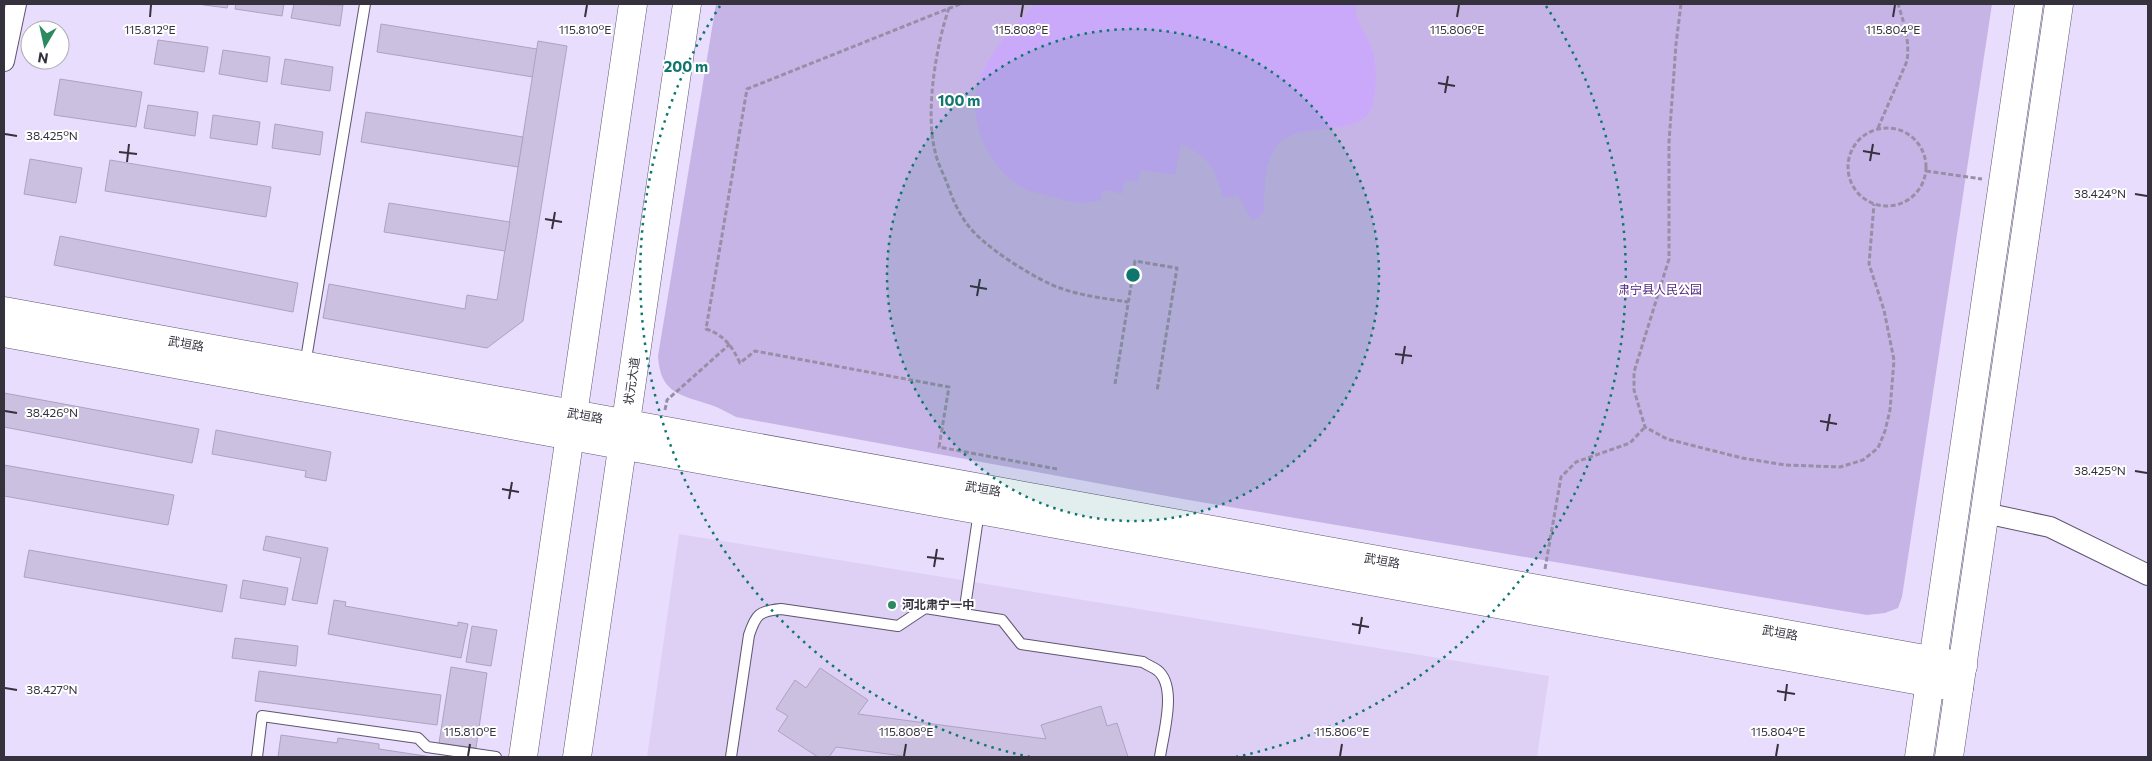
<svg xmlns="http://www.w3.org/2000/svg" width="2152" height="761" font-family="Commissioner,'Noto Sans SC',sans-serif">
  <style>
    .built { fill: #decff5 }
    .green { fill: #c7b4e6 }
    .water { fill: #caa9fa }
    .building { fill: #ccc0e0; stroke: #aea2c1 }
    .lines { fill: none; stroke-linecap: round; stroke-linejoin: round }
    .lane-casing { stroke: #5f5570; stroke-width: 12 }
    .street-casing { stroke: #5f5570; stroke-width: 22 }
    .secondary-casing { stroke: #5f5570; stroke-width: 29 }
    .path { stroke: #978fa6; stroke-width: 3; stroke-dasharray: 5 2.5; stroke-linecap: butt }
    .lane { stroke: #fff; stroke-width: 10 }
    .street { stroke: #fff; stroke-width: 20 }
    .secondary { stroke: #fff; stroke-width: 28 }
    .ticks { fill: none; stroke: #35313d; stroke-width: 2 }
    .ring { fill: none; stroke: #0f766e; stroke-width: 2.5; stroke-dasharray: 2.5 5 }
    .poi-dot { fill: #2c8a61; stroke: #fff; stroke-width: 2 }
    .labels { text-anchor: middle; stroke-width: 4; stroke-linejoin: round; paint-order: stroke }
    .park-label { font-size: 12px; fill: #522581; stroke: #fff }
    .street-label { font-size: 12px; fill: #35313d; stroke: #fff }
    .poi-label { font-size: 12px; font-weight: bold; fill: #35313d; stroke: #fff; text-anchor: start }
    .ticks-label { font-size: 12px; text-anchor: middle; fill: #35313d; stroke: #fff; stroke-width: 4; stroke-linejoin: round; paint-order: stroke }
    .centre { fill: #0f766e; stroke: #fff; stroke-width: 2.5 }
    .ring-label { font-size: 15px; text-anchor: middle; font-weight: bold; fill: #0f766e; stroke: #fff; stroke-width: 4; stroke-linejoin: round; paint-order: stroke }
  </style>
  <rect width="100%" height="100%" fill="#e9ddfe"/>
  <path class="built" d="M679,534L1549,676L1537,757H647Z"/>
  <path class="green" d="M716,4H1992L1902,597L1898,608L1885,613L1867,615L1183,499L736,417C728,413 720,408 711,405C681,395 660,394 658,356Z"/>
  <path class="water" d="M1035,4H1355C1355,21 1367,34 1372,50C1378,67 1376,86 1373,103C1366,138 1308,123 1286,138C1280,141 1276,147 1273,152C1264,168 1264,195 1264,213L1253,221L1238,196L1223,197C1213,167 1211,158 1181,144L1175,175L1140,170L1138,182L1125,180L1122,194L1103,190L1101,200C1081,206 1067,201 1049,196C1040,193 1032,193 1023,188C992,171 970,128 976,92C983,58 1013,28 1035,4Z"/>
  <g class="building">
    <path d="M197,4H228L227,8Z"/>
    <path d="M236,4H284L282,16L235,9Z"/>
    <path d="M294,4L343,5L340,26L291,18Z"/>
    <path d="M381,24L537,49L533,77L377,52Z"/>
    <path d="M158,40L208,47L204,72L154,64Z"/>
    <path d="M538,41L567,46L523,321L487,348L323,318L329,284L465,309L467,295L497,300Z"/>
    <path d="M223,50L270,57L267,82L219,74Z"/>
    <path d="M285,59L333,67L330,91L281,84Z"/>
    <path d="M60,79L142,92L136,127L54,115Z"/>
    <path d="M148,105L198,112L195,136L144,128Z"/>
    <path d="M366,112L523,137L518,167L361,142Z"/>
    <path d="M213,115L260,122L257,145L210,138Z"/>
    <path d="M275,124L323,132L320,155L272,148Z"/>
    <path d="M30,159L82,168L76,203L24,194Z"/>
    <path d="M110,160L271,187L266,217L105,191Z"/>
    <path d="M389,203L510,222L505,251L384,232Z"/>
    <path d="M60,236L298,283L293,312L54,265Z"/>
    <path d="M4,393L199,429L192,463L4,427Z"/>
    <path d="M216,430L331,452L326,481L305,477L306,471L212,454Z"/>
    <path d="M4,465L174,495L168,525L4,496Z"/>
    <path d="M266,536L328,548L317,604L292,600L301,558L263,550Z"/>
    <path d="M29,550L227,585L222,612L24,577Z"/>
    <path d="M243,580L288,588L285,605L240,598Z"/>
    <path d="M334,600L346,602L345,606L458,626V622L468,624L461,658L328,634Z"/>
    <path d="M472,626L497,630L491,666L466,662Z"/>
    <path d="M235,638L298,646L296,666L232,658Z"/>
    <path d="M451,667L487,673L476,748L439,743Z"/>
    <path d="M820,668L868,700L858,714L1046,739L1041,725L1101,706L1107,726L1117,723L1128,757H910L836,747L829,757H818L778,731L788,716L776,709L795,680L806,688Z"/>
    <path d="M259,671L441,695L437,725L255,701Z"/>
    <path d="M281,735L337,743L338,738L379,744V749L432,757H278Z"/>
  </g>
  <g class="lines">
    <defs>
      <g id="lane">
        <path d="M305,365L365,4"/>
        <path d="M964,614L979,511"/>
        <path d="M257,757L262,716L418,738L427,747L496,757"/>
        <path d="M731,757L749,635C756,614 759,611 781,609L898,626L925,608L1002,620L1021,644L1143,662C1147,665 1153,667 1157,670C1178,686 1163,734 1160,757"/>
      </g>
      <g id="street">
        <path d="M4,61L16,4"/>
        <path d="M1985,513L2050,527L2148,575"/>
      </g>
      <g id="secondary">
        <path d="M4,311L1963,666"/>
        <path d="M4,333L1959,688"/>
        <path d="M523,757L633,4"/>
        <path d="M577,757L687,4"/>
        <path d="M1919,757L2029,4"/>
        <path d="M1949,757L2059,4"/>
      </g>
    </defs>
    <use href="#lane" class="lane-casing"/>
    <use href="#street" class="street-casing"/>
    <use href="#secondary" class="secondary-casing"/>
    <g class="path">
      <path d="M960,4L747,89L706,329C724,335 732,346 740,363L755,351L949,387L939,447L1057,469"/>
      <path d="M1681,4L1676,44L1669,142V259L1634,372V390L1645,427L1667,439L1742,458L1785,465L1840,467L1863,460L1878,448L1885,431L1890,410L1894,360L1884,310L1869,264L1874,204"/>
      <path d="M949,8C936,45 925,113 935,151C937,162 943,173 947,183C952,198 958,212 967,224C983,246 1025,272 1050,284C1074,295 1102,298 1128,302"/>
      <circle cx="1887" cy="167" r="39"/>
      <path d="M1878,128L1907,61C1910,41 1904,23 1898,4"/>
      <path d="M1926,171L1982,179"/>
      <path d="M1115,384L1135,261L1177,268L1157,391"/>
      <path d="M665,410L667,400L730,344"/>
      <path d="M1545,569L1561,477L1576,462L1630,443L1645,427"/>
    </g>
    <use href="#lane" class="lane"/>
    <use href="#street" class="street"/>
    <use href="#secondary" class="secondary"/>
  </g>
  <path class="ticks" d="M150,17L151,5M585,17L587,5M1021,17L1023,5M1457,17L1459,5M1893,17L1895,5M1438,83L1455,86M1445,93L1448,76M5,134L17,136M1863,151L1880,154M119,152L137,154M1870,161L1873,144M127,162L129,144M2135,194L2147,196M545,219L562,222M552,229L555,212M970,286L987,289M977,296L980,279M1395,354L1412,356M1402,364L1405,346M5,411L17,413M1820,421L1837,424M1827,431L1830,414M2135,471L2147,473M502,489L519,492M509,499L512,482M927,557L944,559M934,567L937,549M1352,624L1369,627M1359,634L1362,617M5,688L17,690M1777,691L1795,694M1785,701L1787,684M468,756L470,744M904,756L906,744M1340,756L1342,744M1776,756L1778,744"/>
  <circle cx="1133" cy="275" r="246" fill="#0f766e" fill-opacity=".12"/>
  <g class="ring">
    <circle cx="1133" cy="275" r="246"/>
    <path d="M1030 757A493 493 0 0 1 720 6M1546 6A493 493 0 0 1 1236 757"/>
  </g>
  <circle class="poi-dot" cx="892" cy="605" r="5"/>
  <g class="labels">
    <g class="park-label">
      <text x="1660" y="294">肃宁县人民公园</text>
    </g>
    <g class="street-label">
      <text transform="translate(186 344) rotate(10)" y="4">武垣路</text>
      <text transform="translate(632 381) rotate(-82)" y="4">状元大道</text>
      <text transform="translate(585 416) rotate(10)" y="4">武垣路</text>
      <text transform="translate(983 489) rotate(10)" y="4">武垣路</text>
      <text transform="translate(1382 561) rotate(10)" y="4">武垣路</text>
      <text transform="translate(1780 633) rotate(10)" y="4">武垣路</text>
    </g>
    <g class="poi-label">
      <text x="902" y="609">河北肃宁一中</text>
    </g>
  </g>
  <g class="ticks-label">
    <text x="1457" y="34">115.806°E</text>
    <text x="150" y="34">115.812°E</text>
    <text x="585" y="34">115.810°E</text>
    <text x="1021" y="34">115.808°E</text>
    <text x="1893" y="34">115.804°E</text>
    <text x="52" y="140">38.425°N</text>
    <text x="2100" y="198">38.424°N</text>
    <text x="52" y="417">38.426°N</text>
    <text x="2100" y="475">38.425°N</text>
    <text x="52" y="694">38.427°N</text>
    <text x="470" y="736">115.810°E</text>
    <text x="906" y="736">115.808°E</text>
    <text x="1342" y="736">115.806°E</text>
    <text x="1778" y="736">115.804°E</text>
  </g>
  <circle cx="1133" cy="275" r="8" class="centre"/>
  <g class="ring-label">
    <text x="686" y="72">200 m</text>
    <text x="959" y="106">100 m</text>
  </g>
  <rect width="2152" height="761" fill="none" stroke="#35313d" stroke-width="10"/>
  <g transform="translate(45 45) rotate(189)"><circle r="24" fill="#ffffff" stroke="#aeadb1"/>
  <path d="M0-4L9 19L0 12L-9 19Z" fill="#2c8a61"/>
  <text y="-8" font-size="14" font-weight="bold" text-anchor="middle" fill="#35313d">N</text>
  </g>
</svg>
